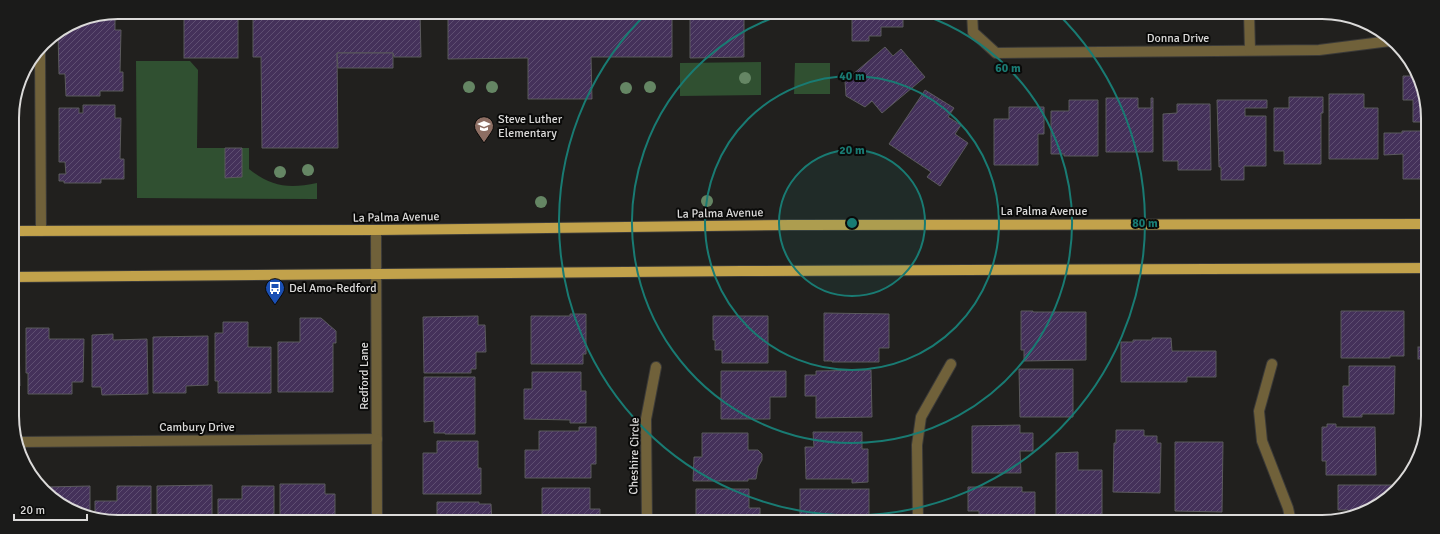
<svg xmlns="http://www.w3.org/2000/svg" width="1440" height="534" font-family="Signika,sans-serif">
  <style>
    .green { fill: #305031 }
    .building { fill: url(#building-hatch); stroke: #5b5a5d }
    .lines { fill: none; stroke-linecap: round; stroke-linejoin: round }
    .minor-casing { stroke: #3b3a38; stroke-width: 12 }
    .major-casing { stroke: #3b3a38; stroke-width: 12 }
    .minor { stroke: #70613a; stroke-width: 10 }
    .major { stroke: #c2a24b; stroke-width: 10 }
    .tree { fill: #658664 }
    .ring { fill: none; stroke: #197b73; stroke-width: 2 }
    .labels { text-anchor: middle; stroke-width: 4; stroke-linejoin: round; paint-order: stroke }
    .street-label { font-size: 12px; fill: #dbdad9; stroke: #0a0a09 }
    .poi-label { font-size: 12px; fill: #dbdad9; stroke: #0a0a09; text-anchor: start }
    .rim { fill: none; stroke: #dbdad9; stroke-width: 2 }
    .centre { fill: #197b73; stroke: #0a0a09; stroke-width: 2 }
    .ring-label { font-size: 12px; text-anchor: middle; font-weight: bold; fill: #197b73; stroke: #0a0a09; stroke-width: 4; stroke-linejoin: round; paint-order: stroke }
  </style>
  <defs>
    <pattern id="building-hatch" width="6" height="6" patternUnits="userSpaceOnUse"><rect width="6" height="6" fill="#44315a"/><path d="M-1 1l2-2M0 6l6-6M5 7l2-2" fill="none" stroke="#5e4e71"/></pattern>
  </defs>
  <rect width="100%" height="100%" fill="#21201e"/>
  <g class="green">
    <path d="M136,61H190L198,70L197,148H249V169C271,187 289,189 317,183V199L137,198Z"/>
    <path d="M761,62V95L680,96V63Z"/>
    <path d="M795,63H830V94H794Z"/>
  </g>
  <g class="building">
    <rect x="184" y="12" width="54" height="46"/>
    <path d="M253,12H420L421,57H394L393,53H337L338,148H262L261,57H253Z"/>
    <path d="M448,12H672V57H591L592,99H528V58L448,59Z"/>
    <path d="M690,12H744V57L690,58Z"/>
    <path d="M852,12H908V14H903V27H881V36H869V41H852Z"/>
    <rect x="1030" y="12" width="44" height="2"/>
    <path d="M89,18H115V30H121L120,72H123V91H100V96H66L65,74H59L58,32L76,21H78V25H82V19Z"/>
    <path d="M885,47L893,56L901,49L925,77L882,113L872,101L865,107L846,96L845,81Z"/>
    <path d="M337,53H393V68H338Z"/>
    <path d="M1403,76H1414L1427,104V122H1413V100H1403Z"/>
    <path d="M925,90L954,108L948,117L961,125L955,134L968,143L940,186L927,177L931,172L889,144Z"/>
    <path d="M1329,94H1364V108H1378V159H1329Z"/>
    <path d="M1289,97H1323V113H1321V164H1284V151H1274V108H1289Z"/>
    <path d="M1106,98H1138V108H1151V98H1153V152H1106Z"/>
    <path d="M1069,100H1098V156H1064V154H1051V111H1069Z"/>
    <path d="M1217,100H1267V108H1245V116H1266V166H1244V180H1221V167H1219Z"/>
    <path d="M1177,104H1210L1211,170H1178V161H1163V114L1177,113Z"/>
    <path d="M83,105H115V118H121L120,159H124V179H101V183H64V181H59V174H66L65,162H59V108H79V113H83Z"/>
    <path d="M1009,107H1044V134H1038V165H994V119H1009Z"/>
    <path d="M1402,131H1427V179H1403V154L1384,155V133H1402Z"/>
    <path d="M225,148H242V177L225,178Z"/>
    <path d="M1021,311H1033V312H1086V360L1024,361V350H1021Z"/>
    <path d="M1341,311H1404V356H1390V358H1341Z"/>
    <path d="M824,313L889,314V348H879V362H832V361H824Z"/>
    <path d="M570,314H586V354H583V364H531V316H570Z"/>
    <path d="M478,316V325H485L486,352H476V369H471V373H424L423,317Z"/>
    <path d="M713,316H768V363H722V350H715V340H713Z"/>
    <path d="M300,318H321L336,331V343H333V392H278V342H300Z"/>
    <path d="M223,322H248V347H271V393H218V381H215V333H223Z"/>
    <path d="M26,328H49V339H84L83,382H72V394H28V373H26Z"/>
    <path d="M113,334V340L147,339L148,394L102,395L101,387H92V335Z"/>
    <path d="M208,336V385L186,386V393H153V337Z"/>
    <path d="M13,337H19L20,386H14Z"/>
    <path d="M1152,338H1171L1172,351H1216V377H1187V382H1121V342H1133V340H1152Z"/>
    <rect x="1418" y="347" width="10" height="12"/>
    <path d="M1349,366H1395L1394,414H1362V417H1343V386H1349Z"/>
    <path d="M1019,369H1073V417H1020Z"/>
    <path d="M871,370L872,417L816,418V396H805V375H816V371Z"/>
    <path d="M721,371H786V397H770V419H721Z"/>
    <path d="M532,372H581V391H586V423H570V420L524,419V389H532Z"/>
    <path d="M424,377H475V434H445V433H434V421L424,422Z"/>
    <path d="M1327,424H1336V427H1375L1376,475H1326V461H1322V427H1327Z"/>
    <path d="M1020,425V433H1033V451H1020L1021,473H972V426Z"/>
    <path d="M579,427H596V464H591V478H525V450H539V431H579Z"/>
    <path d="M1116,430H1144V436H1157V443H1161L1160,493L1113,492L1114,443H1116Z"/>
    <path d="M813,432H862V449H868V482L852,483V479H806L805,447H814Z"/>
    <path d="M702,433H748V450H758L762,454V460L758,467L756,479H748V481H693L694,457H702Z"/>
    <path d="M437,441H478V468H481V494H423V453H437Z"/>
    <path d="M1175,442H1223L1222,512L1175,511Z"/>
    <path d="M1078,452V470H1102V515H1084V522H1056V453Z"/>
    <path d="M280,484H325V494H335V522H280Z"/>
    <path d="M212,485V522H157V486Z"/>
    <path d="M1338,485H1392L1393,491L1387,500L1348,514V510H1338Z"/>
    <path d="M90,486V517L84,516L46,491V487Z"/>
    <path d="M117,486H151V522H118L95,518V501H117Z"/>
    <path d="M242,486H274V522H218V499H242Z"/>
    <path d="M968,487H1022V492H1035V516H1042V522H979V511H968Z"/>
    <path d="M542,488H590V509H600V522H542Z"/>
    <path d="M696,489H749V508H760V522H696Z"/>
    <rect x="800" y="489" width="69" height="33"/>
    <path d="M437,502H479V504H491L492,522H437Z"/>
  </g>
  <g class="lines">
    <defs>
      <g id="minor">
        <path d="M972,12L973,32L996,53L1319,50L1390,41"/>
        <path d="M1249,12L1250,50"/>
        <path d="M40,49L41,231"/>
        <path d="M376,230L377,522"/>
        <path d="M1272,364L1259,411L1262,441L1288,508L1291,522"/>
        <path d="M17,442L377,439"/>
        <path d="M647,522L646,419L656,367"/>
        <path d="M918,522L917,445L921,417L951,364"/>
      </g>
      <g id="major">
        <path d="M13,231L376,230L791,225L1427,224"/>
        <path d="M13,277L742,271L1428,268"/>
      </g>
    </defs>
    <use href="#minor" class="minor-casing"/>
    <use href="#major" class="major-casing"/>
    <use href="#minor" class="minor"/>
    <use href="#major" class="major"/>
  </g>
  <g class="tree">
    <circle cx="745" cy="78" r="6"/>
    <circle cx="469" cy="87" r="6"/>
    <circle cx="492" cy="87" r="6"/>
    <circle cx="650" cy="87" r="6"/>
    <circle cx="626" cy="88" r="6"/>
    <circle cx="308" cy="170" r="6"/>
    <circle cx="280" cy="172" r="6"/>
    <circle cx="707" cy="201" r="6"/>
    <circle cx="541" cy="202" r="6"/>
  </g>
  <circle cx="852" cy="223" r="73" fill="#197b73" fill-opacity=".12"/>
  <g class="ring">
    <circle cx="852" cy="223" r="73"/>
    <circle cx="852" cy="223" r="147"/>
    <path d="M914 12A220 220 0 1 1 790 12"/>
    <path d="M1056 12A293 293 0 1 1 648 12"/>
  </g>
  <defs>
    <symbol id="school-pin" viewBox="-11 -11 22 30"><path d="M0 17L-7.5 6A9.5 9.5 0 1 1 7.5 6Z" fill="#8d6e63" stroke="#0a0a09"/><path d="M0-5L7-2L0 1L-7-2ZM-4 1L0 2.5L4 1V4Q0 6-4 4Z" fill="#fff"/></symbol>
    <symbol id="bus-pin" viewBox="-11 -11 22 30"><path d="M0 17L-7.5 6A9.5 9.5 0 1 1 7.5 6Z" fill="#1a4fb4" stroke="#0a0a09"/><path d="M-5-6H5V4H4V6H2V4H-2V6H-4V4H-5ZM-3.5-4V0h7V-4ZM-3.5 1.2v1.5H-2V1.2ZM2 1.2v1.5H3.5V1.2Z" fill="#fff"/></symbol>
  </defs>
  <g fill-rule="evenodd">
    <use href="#school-pin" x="473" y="115" width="22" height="30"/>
    <use href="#bus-pin" x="264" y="277" width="22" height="30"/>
  </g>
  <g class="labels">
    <g class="street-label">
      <text x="1178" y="42">Donna Drive</text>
      <text x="1044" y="215">La Palma Avenue</text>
      <text transform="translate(720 213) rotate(-1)" y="4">La Palma Avenue</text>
      <text transform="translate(396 217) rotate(-1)" y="4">La Palma Avenue</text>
      <text transform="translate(364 376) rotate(-90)" y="4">Redford Lane</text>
      <text x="197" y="431">Cambury Drive</text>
      <text transform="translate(634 456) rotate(-89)" y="4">Cheshire Circle</text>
    </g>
    <g class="poi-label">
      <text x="498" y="123">Steve Luther<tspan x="498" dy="14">Elementary</tspan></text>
      <text x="289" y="292">Del Amo-Redford</text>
    </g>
  </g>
  <path d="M0 0H1440V534H0ZM118 19H1322A99 99 0 0 1 1421 118V416A99 99 0 0 1 1322 515H118A99 99 0 0 1 19 416V118A99 99 0 0 1 118 19Z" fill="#1b1b1a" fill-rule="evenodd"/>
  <path class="rim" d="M118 19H1322A99 99 0 0 1 1421 118V416A99 99 0 0 1 1322 515H118A99 99 0 0 1 19 416V118A99 99 0 0 1 118 19Z"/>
  <circle cx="852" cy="223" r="6" class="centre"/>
  <g class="ring-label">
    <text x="1008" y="72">60 m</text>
    <text x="852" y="80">40 m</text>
    <text x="852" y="154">20 m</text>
    <text x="1145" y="227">80 m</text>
  </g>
  <path d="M14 514v6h73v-6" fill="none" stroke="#dbdad9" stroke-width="2"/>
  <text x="20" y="514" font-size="12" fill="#dbdad9" stroke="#0a0a09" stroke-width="3" paint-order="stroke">20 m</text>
</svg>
